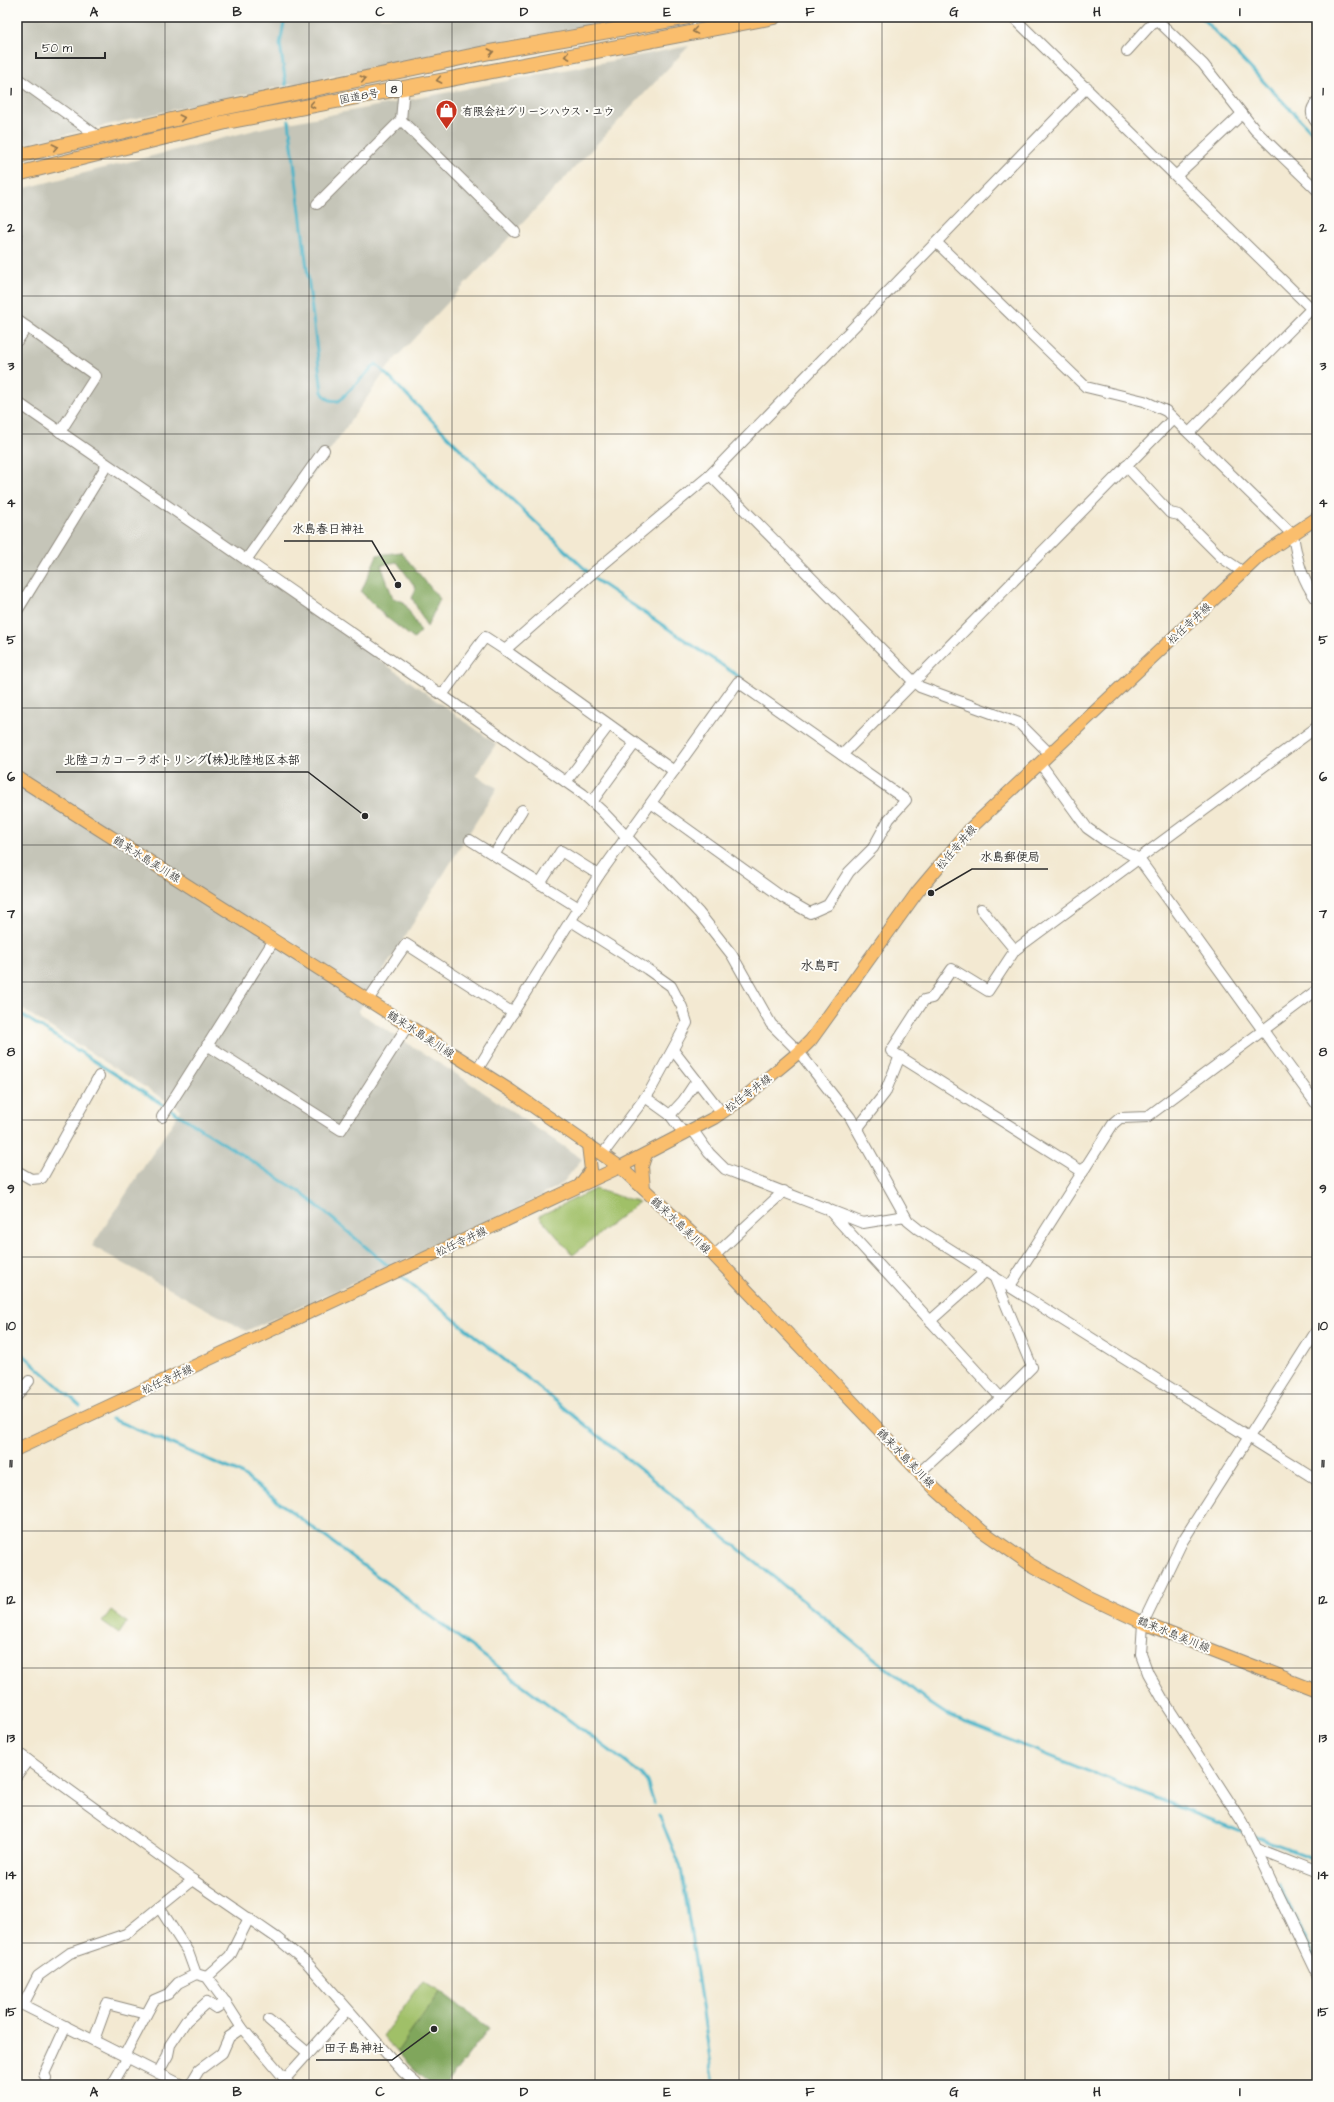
<svg xmlns="http://www.w3.org/2000/svg" width="1334" height="2102" font-family="'Architects Daughter','Klee One',sans-serif">
  <style>
    .industrial { fill: #c5c5b8 }
    .green { fill: #a0c068; stroke: #66764a }
    .forest { fill: #80a65c; stroke: #566844 }
    .lines { fill: none; stroke-linecap: round; stroke-linejoin: round }
    .stream { stroke: #4ab4c8; stroke-width: 3 }
    .minor-casing { stroke: #8f8a7e; stroke-width: 12 }
    .major-casing { stroke: #8f8a7e; stroke-width: 14 }
    .highway-casing { stroke: #8f8a7e; stroke-width: 16 }
    .minor { stroke: #fff; stroke-width: 10 }
    .major { stroke: #fabe6d; stroke-width: 12 }
    .highway { stroke: #fabe6d; stroke-width: 14 }
    .oneway { stroke: #92744c }
    .grid { fill: none; stroke: #2b2b2b; stroke-width: 1; stroke-opacity: 0.55 }
    .labels { text-anchor: middle; stroke-width: 4; stroke-linejoin: round; paint-order: stroke }
    .shield { fill: #fdfcf7; stroke: #6a6a68; stroke-width: 1 }
    .shield-label { font-size: 10px; font-weight: bold; fill: #2b2b2b }
    .street-label { font-size: 11px; fill: #2b2b2b; stroke: #fdfcf7 }
    .poi-label { font-size: 11px; font-weight: bold; fill: #2b2b2b; stroke: #fdfcf7; text-anchor: start }
    .quarter-label { font-size: 13px; font-weight: bold; fill: #2b2b2b; stroke: #fdfcf7 }
    .leader { fill: none; stroke: #2b2b2b; stroke-width: 1.5 }
    .callout-dot { fill: #2b2b2b; stroke: #fdfcf7; stroke-width: 1.5 }
    .callout-label { font-size: 12px; text-anchor: middle; font-weight: bold; fill: #2b2b2b; stroke: #fdfcf7; stroke-width: 4; stroke-linejoin: round; paint-order: stroke }
    .neatline { fill: none; stroke: #2b2b2b; stroke-width: 1.5 }
    .grid-label { font-size: 13px; text-anchor: middle; font-weight: bold; fill: #2b2b2b }
  </style>
  <rect width="100%" height="100%" fill="#fdfcf7"/>
  <filter id="ink" filterUnits="userSpaceOnUse"><feTurbulence type="fractalNoise" baseFrequency=".025" numOctaves="2"/><feDisplacementMap in="SourceGraphic" scale="8" xChannelSelector="R" yChannelSelector="G"/><feConvolveMatrix kernelMatrix="1 2 1 2 8 2 1 2 1" color-interpolation-filters="sRGB"/></filter>
  <filter id="wash" filterUnits="userSpaceOnUse"><feTurbulence type="fractalNoise" baseFrequency=".012" numOctaves="4" result="noise"/><feDisplacementMap in="SourceGraphic" scale="16" xChannelSelector="R" yChannelSelector="G"/><feGaussianBlur stdDeviation="0.9" result="paint"/><feColorMatrix in="noise" values="0 0 0 0 0 0 0 0 0 0 0 0 0 0 0 0 0 1.4 0 .05"/><feComposite in="paint" operator="in"/></filter>
  <g filter="url(#wash)">
    <rect width="100%" height="100%" fill="#f3e9d2"/>
    <g class="industrial">
      <path d="M17,17H638L457,50L197,104L17,146Z"/>
      <path d="M689,46L392,362L249,565L496,744L476,775L497,788L358,1012L464,1079L582,1159L562,1184L508,1214L246,1331L92,1246L181,1110L17,1006V190L267,127Z"/>
    </g>
    <g class="green">
      <path d="M595,1189L639,1202L573,1255L539,1216Z"/>
      <path d="M111,1610L127,1622L119,1634L102,1622Z"/>
      <path d="M423,1981L440,1991L397,2052L383,2036Z"/>
    </g>
    <g class="forest">
      <path d="M401,552L440,599L427,627L412,598L416,588L397,562L381,565L393,598L404,602L421,632L414,639L386,617L361,592L377,555Z"/>
      <path d="M440,1991L489,2028L445,2085H432L418,2074L397,2052Z"/>
    </g>
    <g class="lines">
      <g class="stream">
        <path d="M285,17L280,44L286,85"/>
        <path d="M1201,17L1317,137"/>
        <path d="M289,121L322,392C326,399 330,401 339,401L376,364L484,473L588,572"/>
        <path d="M593,578L741,678"/>
        <path d="M17,1012L302,1193L393,1270"/>
        <path d="M398,1274L931,1704L949,1716L1244,1833"/>
        <path d="M17,1349L80,1406"/>
        <path d="M112,1419L238,1472L248,1479L641,1774L647,1782L654,1803"/>
        <path d="M659,1815L681,1868L714,2085"/>
        <path d="M1253,1836L1317,1860"/>
        <path d="M1278,1882L1317,1965"/>
      </g>
    </g>
  </g>
  <g filter="url(#ink)">
    <g class="lines">
      <defs>
        <g id="minor">
          <path d="M1013,17L1317,314"/>
          <path d="M1127,51L1156,19L1203,64L1255,130L1317,190"/>
          <path d="M17,78L99,137"/>
          <path d="M1317,102C1310,109 1310,115 1317,123"/>
          <path d="M401,120L515,232"/>
          <path d="M1177,175L1242,114"/>
          <path d="M317,204L401,120L404,87"/>
          <path d="M17,237V238"/>
          <path d="M937,243L1086,387L1144,401L1166,411L1293,535C1297,560 1302,580 1317,600"/>
          <path d="M17,320L27,327L17,341"/>
          <path d="M27,327L96,376L60,432"/>
          <path d="M17,402L442,695L583,794L602,811L699,913L732,955L771,1024L799,1052L850,1117L908,1221L918,1229L1317,1480"/>
          <path d="M1189,433L1317,303"/>
          <path d="M1126,466L1170,513L1179,515L1221,557L1243,572"/>
          <path d="M710,475L913,681L920,687L1019,723L1050,754"/>
          <path d="M246,560L324,450"/>
          <path d="M17,611L107,465"/>
          <path d="M505,650L674,771"/>
          <path d="M442,695L485,637L505,650L588,577L710,475L1087,87"/>
          <path d="M842,755L1173,419"/>
          <path d="M1040,763L1087,828L1104,840L1139,859L1317,1105"/>
          <path d="M566,782L609,725"/>
          <path d="M592,802L635,743"/>
          <path d="M470,840L579,908"/>
          <path d="M494,855L522,810"/>
          <path d="M540,884L561,851L599,875"/>
          <path d="M981,909L1015,950"/>
          <path d="M571,921L647,969L671,986L682,1007L687,1023L650,1091L602,1155"/>
          <path d="M368,1000L406,944L513,1013"/>
          <path d="M207,1045L341,1130L408,1025"/>
          <path d="M673,1050L722,1113"/>
          <path d="M477,1070L599,875L738,682L906,800L889,819L873,848L849,872L828,905L810,913L782,897L651,803"/>
          <path d="M645,1097L670,1115L684,1134"/>
          <path d="M670,1115L683,1101L693,1086L698,1082"/>
          <path d="M162,1117L274,940"/>
          <path d="M692,1129L709,1153L725,1169L863,1223L905,1216"/>
          <path d="M857,1129L885,1093L900,1056"/>
          <path d="M17,1171L31,1179L42,1178L99,1076"/>
          <path d="M1083,1172L891,1051L924,1000L932,998L952,969L988,991L1015,950L1317,727"/>
          <path d="M827,1208L1001,1398L1032,1367L994,1276"/>
          <path d="M714,1256L784,1191"/>
          <path d="M1010,1286L1113,1124L1120,1118L1147,1117L1317,990"/>
          <path d="M930,1321L986,1271"/>
          <path d="M1317,1330L1182,1542L1143,1623L1141,1654L1148,1673L1162,1698L1243,1823L1317,1977"/>
          <path d="M17,1396L29,1381"/>
          <path d="M919,1473L1001,1398"/>
          <path d="M17,1752L193,1880L277,1938L308,1964L403,2072L418,2085"/>
          <path d="M17,1775L28,1760"/>
          <path d="M1256,1849L1317,1873"/>
          <path d="M159,1907L188,1952L196,1974L207,1977L226,2003L242,2028"/>
          <path d="M207,1977L230,1956L249,1918"/>
          <path d="M17,2002L182,2085"/>
          <path d="M23,2005L38,1976L70,1953L126,1934L193,1880"/>
          <path d="M269,2020L308,2053"/>
          <path d="M94,2040L107,2004L146,2014"/>
          <path d="M124,2056L154,2000L168,1994L178,1983L196,1974"/>
          <path d="M158,2073L168,2055L170,2045L186,2021L207,2002L216,2008L226,2002"/>
          <path d="M46,2078L44,2074L66,2026"/>
          <path d="M112,2085L128,2057"/>
          <path d="M190,2085L199,2070L222,2053L229,2037L242,2028L285,2079"/>
          <path d="M290,2085L285,2079L347,2010"/>
        </g>
        <g id="major">
          <path d="M17,777L511,1091L620,1167L701,1242L936,1490L982,1531L1028,1563L1084,1595L1143,1623L1317,1691"/>
          <path d="M580,1185L591,1170L588,1145"/>
          <path d="M644,1189L642,1166L646,1154"/>
          <path d="M17,1449L620,1167L714,1118L745,1097L799,1052L811,1040L918,891L972,827L1260,556L1317,518"/>
        </g>
        <g id="highway">
          <path d="M17,156L223,108L490,52L688,17"/>
          <path d="M17,174L226,122L774,17"/>
        </g>
      </defs>
      <use href="#minor" class="minor-casing"/>
      <use href="#major" class="major-casing"/>
      <use href="#highway" class="highway-casing"/>
      <use href="#minor" class="minor"/>
      <use href="#major" class="major"/>
      <use href="#highway" class="highway"/>
    </g>
    <defs><path id="oneway-chevron" d="M-2-3.5L2.5 0L-2 3.5" fill="none" stroke-width="1.6" stroke-linecap="round" stroke-linejoin="round"/></defs>
    <g class="oneway">
      <use href="#oneway-chevron" transform="translate(695 31) rotate(170)"/>
      <use href="#oneway-chevron" transform="translate(491 52) rotate(-11)"/>
      <use href="#oneway-chevron" transform="translate(567 56) rotate(169)"/>
      <use href="#oneway-chevron" transform="translate(363 79) rotate(-12)"/>
      <use href="#oneway-chevron" transform="translate(439 80) rotate(169)"/>
      <use href="#oneway-chevron" transform="translate(312 105) rotate(169)"/>
      <use href="#oneway-chevron" transform="translate(182 118) rotate(-13)"/>
      <use href="#oneway-chevron" transform="translate(55 147) rotate(-13)"/>
    </g>
  </g>
  <path class="grid" d="M165,17V2085M309,17V2085M452,17V2085M595,17V2085M739,17V2085M882,17V2085M1025,17V2085M1169,17V2085M17,159H1317M17,296H1317M17,434H1317M17,571H1317M17,708H1317M17,845H1317M17,982H1317M17,1120H1317M17,1257H1317M17,1394H1317M17,1531H1317M17,1668H1317M17,1806H1317M17,1943H1317"/>
  <defs>
    <symbol id="shop-pin" viewBox="-11 -11 22 30"><path d="M0 17L-7.5 6A9.5 9.5 0 1 1 7.5 6Z" fill="#c8321e" stroke="#fdfcf7"/><path d="M-5-2.5h2.3a2.7 3.5 0 0 1 5.4 0H5L5.5 6h-11ZM-1.5-2.5h3a1.5 2.3 0 0 0-3 0Z" fill="#fff"/></symbol>
  </defs>
  <g fill-rule="evenodd">
    <use href="#shop-pin" x="434" y="98" width="25" height="34"/>
  </g>
  <g class="labels">
    <rect class="shield" x="386" y="81" width="16" height="16" rx="3"/>
    <g class="shield-label">
      <text x="394" y="93">8</text>
    </g>
    <g class="street-label">
      <text transform="translate(359 96) rotate(-11)" y="4">国道8号</text>
      <text transform="translate(1189 623) rotate(-43)" y="4">松任寺井線</text>
      <text transform="translate(956 847) rotate(-49)" y="4">松任寺井線</text>
      <text transform="translate(147 859) rotate(32)" y="4">鶴来水島美川線</text>
      <text transform="translate(421 1034) rotate(33)" y="4">鶴来水島美川線</text>
      <text transform="translate(748 1093) rotate(-37)" y="4">松任寺井線</text>
      <text transform="translate(681 1225) rotate(43)" y="4">鶴来水島美川線</text>
      <text transform="translate(461 1241) rotate(-25)" y="4">松任寺井線</text>
      <text transform="translate(167 1379) rotate(-25)" y="4">松任寺井線</text>
      <text transform="translate(906 1458) rotate(46)" y="4">鶴来水島美川線</text>
      <text transform="translate(1174 1634) rotate(22)" y="4">鶴来水島美川線</text>
    </g>
    <g class="poi-label">
      <text x="462" y="115">有限会社グリーンハウス・ユウ</text>
    </g>
    <g class="quarter-label">
      <text x="820" y="970">水島町</text>
    </g>
  </g>
  <path class="leader" d="M398 585L372 541H284M365 816L308 772H56M931 893L972 869H1048M434 2029L392 2060H316"/>
  <g class="callout-dot">
    <circle cx="398" cy="585" r="4"/>
    <circle cx="365" cy="816" r="4"/>
    <circle cx="931" cy="893" r="4"/>
    <circle cx="434" cy="2029" r="4"/>
  </g>
  <g class="callout-label">
    <text x="328" y="533">水島春日神社</text>
    <text x="182" y="764">北陸コカコーラボトリング(株)北陸地区本部</text>
    <text x="1010" y="861">水島郵便局</text>
    <text x="354" y="2052">田子島神社</text>
  </g>
  <rect width="1334" height="2102" fill="none" stroke="#fdfcf7" stroke-width="44"/>
  <path d="M36 52v6h69v-6" fill="none" stroke="#2b2b2b" stroke-width="2"/>
  <text x="42" y="52" font-size="12" fill="#2b2b2b" stroke="#fdfcf7" stroke-width="3" paint-order="stroke">50 m</text>
  <rect x="22" y="22" width="1290" height="2058" class="neatline"/>
  <g class="grid-label">
    <text x="94" y="16">A</text>
    <text x="237" y="16">B</text>
    <text x="380" y="16">C</text>
    <text x="524" y="16">D</text>
    <text x="667" y="16">E</text>
    <text x="810" y="16">F</text>
    <text x="954" y="16">G</text>
    <text x="1097" y="16">H</text>
    <text x="1240" y="16">I</text>
    <text x="11" y="95">1</text>
    <text x="1323" y="95">1</text>
    <text x="11" y="232">2</text>
    <text x="1323" y="232">2</text>
    <text x="11" y="370">3</text>
    <text x="1323" y="370">3</text>
    <text x="11" y="507">4</text>
    <text x="1323" y="507">4</text>
    <text x="11" y="644">5</text>
    <text x="1323" y="644">5</text>
    <text x="11" y="781">6</text>
    <text x="1323" y="781">6</text>
    <text x="11" y="918">7</text>
    <text x="1323" y="918">7</text>
    <text x="11" y="1056">8</text>
    <text x="1323" y="1056">8</text>
    <text x="11" y="1193">9</text>
    <text x="1323" y="1193">9</text>
    <text x="11" y="1330">10</text>
    <text x="1323" y="1330">10</text>
    <text x="11" y="1467">11</text>
    <text x="1323" y="1467">11</text>
    <text x="11" y="1604">12</text>
    <text x="1323" y="1604">12</text>
    <text x="11" y="1742">13</text>
    <text x="1323" y="1742">13</text>
    <text x="11" y="1879">14</text>
    <text x="1323" y="1879">14</text>
    <text x="11" y="2016">15</text>
    <text x="1323" y="2016">15</text>
    <text x="94" y="2096">A</text>
    <text x="237" y="2096">B</text>
    <text x="380" y="2096">C</text>
    <text x="524" y="2096">D</text>
    <text x="667" y="2096">E</text>
    <text x="810" y="2096">F</text>
    <text x="954" y="2096">G</text>
    <text x="1097" y="2096">H</text>
    <text x="1240" y="2096">I</text>
  </g>
</svg>
